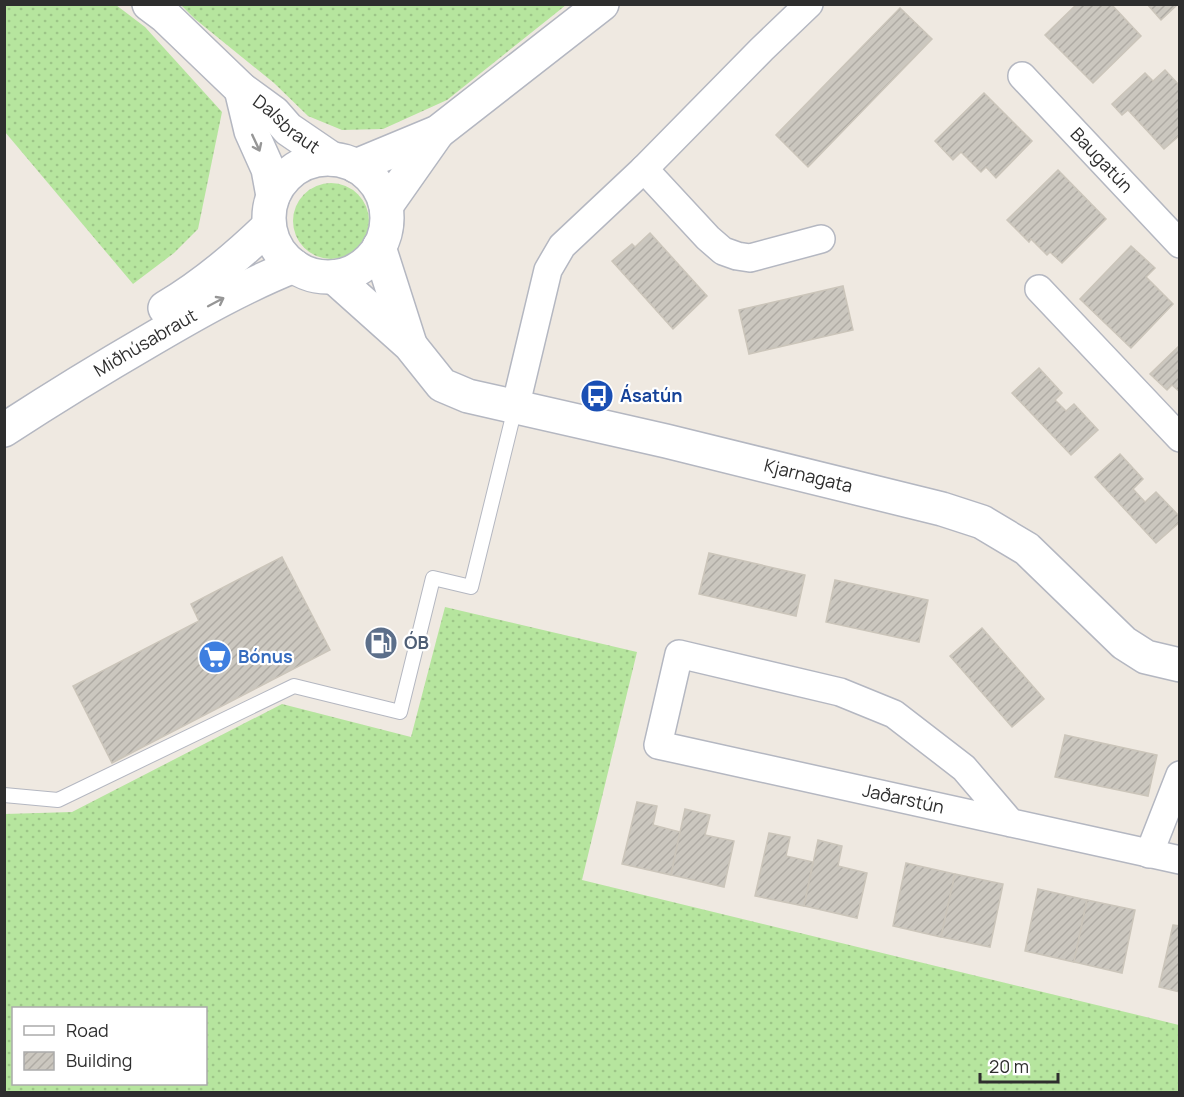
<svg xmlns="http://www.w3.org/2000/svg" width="1184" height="1097" font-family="Manrope,sans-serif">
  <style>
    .grass { fill: url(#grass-dots); fill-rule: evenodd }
    .building { fill: url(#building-hatch); stroke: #cbc5ba; stroke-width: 1.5 }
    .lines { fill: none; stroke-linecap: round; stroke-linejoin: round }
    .service-casing { stroke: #b4b7c1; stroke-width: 16 }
    .minor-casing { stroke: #b4b7c1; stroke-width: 30 }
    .tertiary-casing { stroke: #b4b7c1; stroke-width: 36 }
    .service { stroke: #fff; stroke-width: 14 }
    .minor { stroke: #fff; stroke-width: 27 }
    .tertiary { stroke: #fff; stroke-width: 33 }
    .oneway { stroke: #969696 }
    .labels { text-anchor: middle; stroke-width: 4.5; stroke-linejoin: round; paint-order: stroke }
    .street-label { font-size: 18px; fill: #2e2e2e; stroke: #fff }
    .transit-label { font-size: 18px; font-weight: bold; fill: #164399; stroke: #fff; text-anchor: start }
    .service-label { font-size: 18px; font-weight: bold; fill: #4e5e75; stroke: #fff; text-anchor: start }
    .shop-label { font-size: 18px; font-weight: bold; fill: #366cbe; stroke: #fff; text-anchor: start }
  </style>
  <defs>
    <pattern id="grass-dots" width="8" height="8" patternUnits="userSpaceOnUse" patternTransform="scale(1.5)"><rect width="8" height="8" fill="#b6e59e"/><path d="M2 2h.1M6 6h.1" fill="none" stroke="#9dc588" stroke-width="1.8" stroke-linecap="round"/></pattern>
    <pattern id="building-hatch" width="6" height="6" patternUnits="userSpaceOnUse" patternTransform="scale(1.5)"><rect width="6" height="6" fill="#cbc7bf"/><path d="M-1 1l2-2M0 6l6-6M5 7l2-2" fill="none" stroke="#afaba4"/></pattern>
  </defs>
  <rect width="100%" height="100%" fill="#efe9e1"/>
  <g class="grass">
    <path d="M4,5H116L145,27L222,112L198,229L174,253L133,284L5,132Z"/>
    <path d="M181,5H566L447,100L383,129L342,130L308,116L274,83L195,19Z"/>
    <circle cx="331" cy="221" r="38"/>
    <path d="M445,607L637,652L582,880L1179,1025V1092H5V814L72,812L282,704L411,737ZM206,1008V1084H14V1008Z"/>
  </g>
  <g class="building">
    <path d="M1077,4H1111L1141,36L1093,83L1045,35Z"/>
    <path d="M1147,4H1178L1161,20Z"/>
    <path d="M900,8L932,39L808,167L776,135Z"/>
    <path d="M1165,70L1180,86V135L1164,149L1128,110L1122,115L1112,104L1145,73L1153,81Z"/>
    <path d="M984,93L1032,141L996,178L986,167L981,172L961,152L953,160L935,141Z"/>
    <path d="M1058,170L1106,219L1062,263L1050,252L1047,255L1031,239L1029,242L1007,220Z"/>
    <path d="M650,233L707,296L673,329L612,261L632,244L635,247Z"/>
    <path d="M1131,246L1155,268L1146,277L1173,304L1131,348L1080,299Z"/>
    <path d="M843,286L853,330L749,354L739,310Z"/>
    <path d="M1180,345V392L1172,385L1167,390L1150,374Z"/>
    <path d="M1039,368L1062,393L1055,400L1066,411L1074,404L1098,430L1071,455L1012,393Z"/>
    <path d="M1120,454L1143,479L1133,489L1145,502L1156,492L1180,517V522L1156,543L1095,477Z"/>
    <path d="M709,553L805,575L796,616L699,594Z"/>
    <path d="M282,557L330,650L112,763L73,686L199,621L191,604Z"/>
    <path d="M835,580L928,600L919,642L826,622Z"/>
    <path d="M982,628L1044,699L1012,727L950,656Z"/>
    <path d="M1065,735L1157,755L1148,796L1055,777Z"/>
    <path d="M637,802L657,806L653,825L680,832L671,875L622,864Z"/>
    <path d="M685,809L710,815L705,835L734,841L724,887L671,875Z"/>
    <path d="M769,833L790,837L786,856L813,862L804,906L755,896Z"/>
    <path d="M818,840L842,846L838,866L867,873L857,918L804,906Z"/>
    <path d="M906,863L955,874L941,937L893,926Z"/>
    <path d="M955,874L1003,884L990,947L941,937Z"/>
    <path d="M1038,889L1087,900L1074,962L1025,951Z"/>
    <path d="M1087,900L1135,910L1122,973L1074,962Z"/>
    <path d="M1173,925L1180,926V992L1159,987Z"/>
  </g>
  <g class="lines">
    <defs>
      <path id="service" d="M4,795L58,800L294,686L400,712L433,578L471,587L515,408"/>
      <g id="minor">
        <path id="s1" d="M1022,76L1180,244"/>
        <path d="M644,169L708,238L723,251L737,256L750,258L821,239"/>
        <path d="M1039,289L1180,438"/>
        <path d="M515,408L548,270L562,246L644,169L762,49L809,4"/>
        <path id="s2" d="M1011,823L964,768L894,714L840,692L679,654L658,745L1180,860"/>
        <path d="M1149,854L1180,775"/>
      </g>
      <g id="tertiary">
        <path id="s3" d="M149,4L165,16L241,89L274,113L288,129L332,159"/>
        <path d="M241,89L251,131L268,169L273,196"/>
        <circle cx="328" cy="218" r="59"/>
        <path d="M356,166L438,132L602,4"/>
        <path d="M386,206L438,132"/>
        <path d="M379,247L410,344"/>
        <path id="s4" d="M334,277L410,345L442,385L468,396L666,441L942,509L982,522L1027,549L1124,643L1146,657L1180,665"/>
        <path d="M165,308C204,285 237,257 269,226"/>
        <path id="s5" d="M4,430C53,398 102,368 152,339C198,312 244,286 294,266"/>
      </g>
    </defs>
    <use href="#service" class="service-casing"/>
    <use href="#minor" class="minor-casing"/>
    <use href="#tertiary" class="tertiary-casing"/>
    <use href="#service" class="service"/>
    <use href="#minor" class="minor"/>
    <use href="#tertiary" class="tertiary"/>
  </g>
  <defs><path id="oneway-shaft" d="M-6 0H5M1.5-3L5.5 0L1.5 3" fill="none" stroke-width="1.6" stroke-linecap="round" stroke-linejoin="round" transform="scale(1.5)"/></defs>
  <g class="oneway">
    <use href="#oneway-shaft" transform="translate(256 143) rotate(65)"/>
    <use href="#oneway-shaft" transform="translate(216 302) rotate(-28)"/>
  </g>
  <defs>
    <symbol id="bus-disc" viewBox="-11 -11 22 22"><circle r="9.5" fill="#1a4fb4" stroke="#fff"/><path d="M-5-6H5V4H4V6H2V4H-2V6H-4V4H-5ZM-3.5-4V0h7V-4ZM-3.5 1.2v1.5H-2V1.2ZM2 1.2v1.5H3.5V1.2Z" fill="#fff"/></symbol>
    <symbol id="fuel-disc" viewBox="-11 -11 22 22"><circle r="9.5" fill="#5c6f8a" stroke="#fff"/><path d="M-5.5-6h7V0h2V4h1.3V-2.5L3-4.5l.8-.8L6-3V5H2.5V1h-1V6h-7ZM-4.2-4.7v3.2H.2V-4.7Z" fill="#fff"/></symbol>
    <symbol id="supermarket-disc" viewBox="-11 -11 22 22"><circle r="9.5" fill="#3f7fe0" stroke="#fff"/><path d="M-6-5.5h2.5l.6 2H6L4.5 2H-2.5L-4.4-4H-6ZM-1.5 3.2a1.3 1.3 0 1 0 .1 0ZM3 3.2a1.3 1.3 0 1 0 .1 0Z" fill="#fff"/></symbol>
  </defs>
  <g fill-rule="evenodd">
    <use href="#bus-disc" x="578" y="377" width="38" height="38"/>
    <use href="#fuel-disc" x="362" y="624" width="38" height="38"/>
    <use href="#supermarket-disc" x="196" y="638" width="38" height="38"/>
  </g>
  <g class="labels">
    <g class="street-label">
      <text dy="6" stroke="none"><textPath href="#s3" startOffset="183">Dalsbraut</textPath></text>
      <text dy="6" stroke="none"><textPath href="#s1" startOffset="116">Baugatún</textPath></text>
      <text dy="6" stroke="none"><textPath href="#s5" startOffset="166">Miðhúsabraut</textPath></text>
      <text dy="6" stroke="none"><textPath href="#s4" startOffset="531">Kjarnagata</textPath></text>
      <text dy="6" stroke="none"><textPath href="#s2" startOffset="729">Jaðarstún</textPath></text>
    </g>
    <g class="transit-label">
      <text x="620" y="402">Ásatún</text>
    </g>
    <g class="service-label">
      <text x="404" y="649">ÓB</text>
    </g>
    <g class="shop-label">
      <text x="238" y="663">Bónus</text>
    </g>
  </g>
  <rect width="1184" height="1097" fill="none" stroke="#2e2e2e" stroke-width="12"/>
  <rect x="12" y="1007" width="195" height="78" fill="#ffffff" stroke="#ababab" stroke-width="1.5"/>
  <rect x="24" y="1026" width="30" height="9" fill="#ffffff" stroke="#ababab" stroke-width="1.5"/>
  <text x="66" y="1037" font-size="18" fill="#2e2e2e">Road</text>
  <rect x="24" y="1052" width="30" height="18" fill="url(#building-hatch)" stroke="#ababab" stroke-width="1.5"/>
  <text x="66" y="1067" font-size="18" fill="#2e2e2e">Building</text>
  <path d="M980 1073v9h78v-9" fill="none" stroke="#2e2e2e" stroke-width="3"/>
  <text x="989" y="1073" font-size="18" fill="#2e2e2e" stroke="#ffffff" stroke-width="4.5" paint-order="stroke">20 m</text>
</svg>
